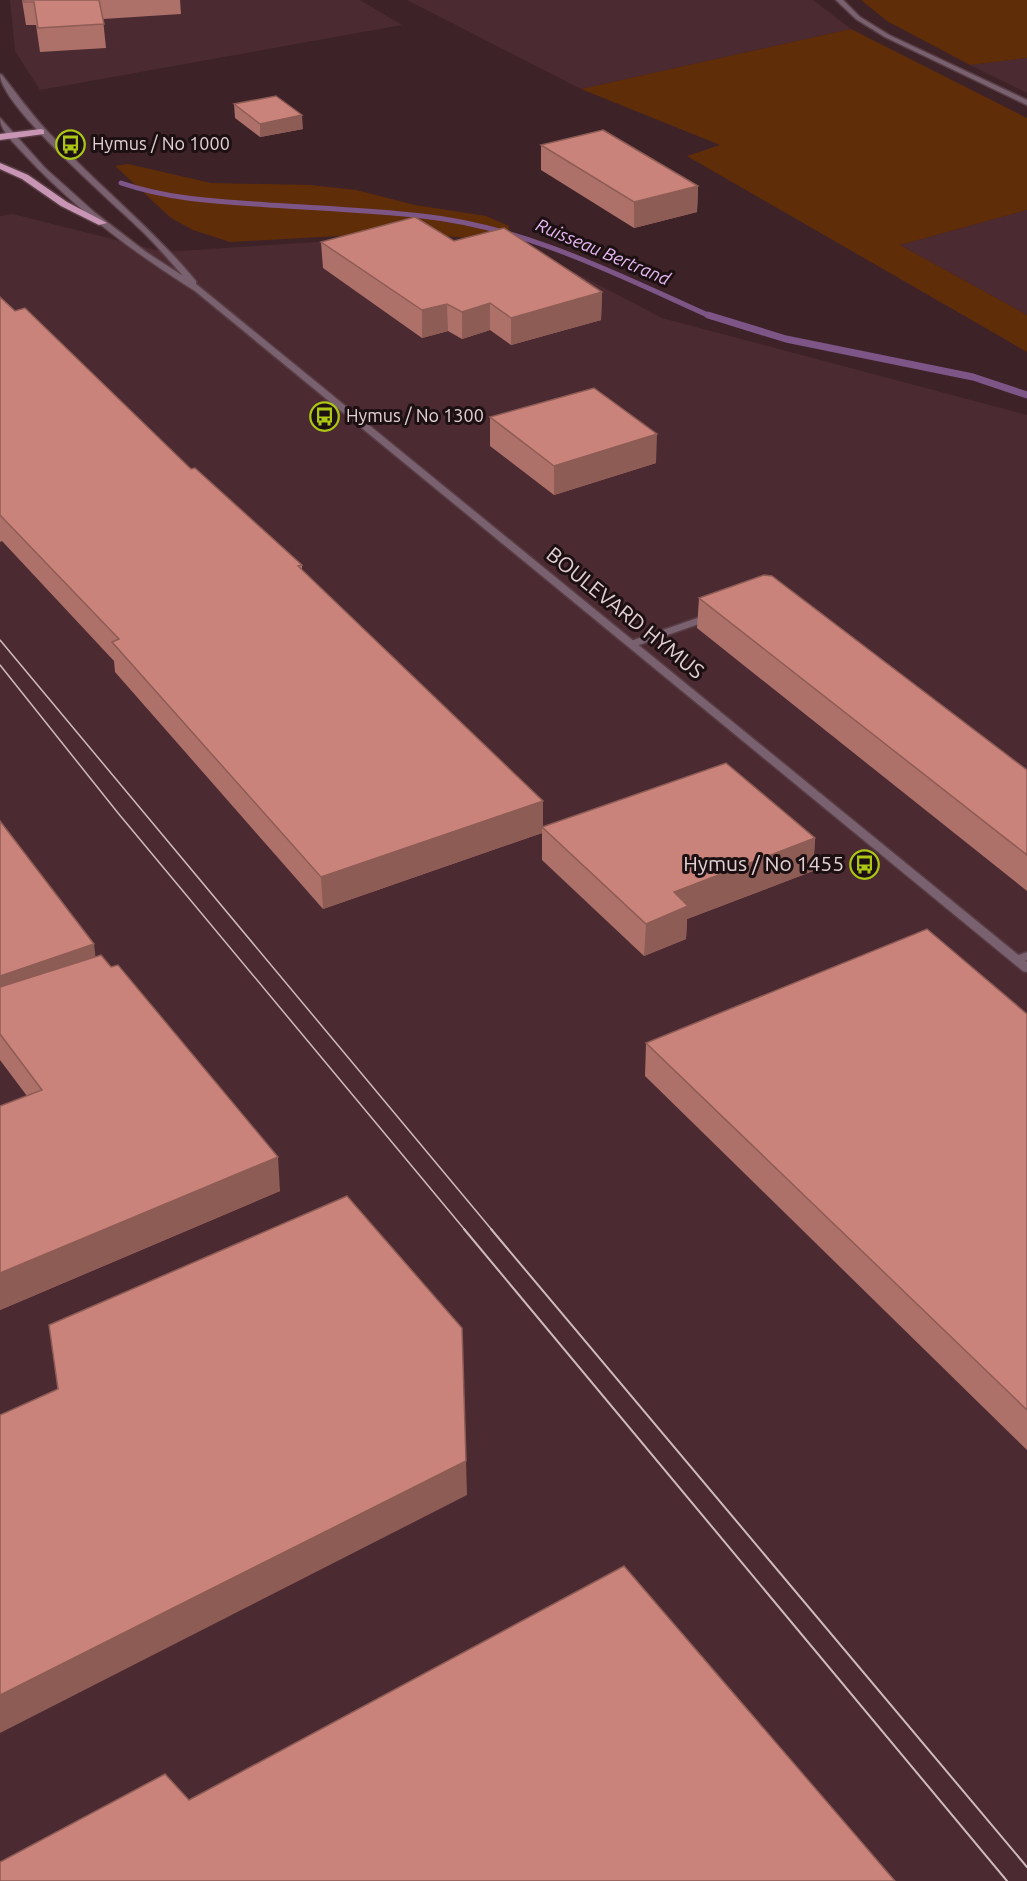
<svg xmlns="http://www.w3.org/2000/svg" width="1027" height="1881" font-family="Ubuntu,sans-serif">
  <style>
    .built { fill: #4c2a32 }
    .green { fill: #602d09 }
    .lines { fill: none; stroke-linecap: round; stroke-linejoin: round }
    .stream-far1 { stroke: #7d5587; stroke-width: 5 }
    .stream { stroke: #7d5587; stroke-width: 7 }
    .service-casing { stroke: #583e44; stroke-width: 3 }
    .minor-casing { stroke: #583e44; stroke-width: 3 }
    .tertiary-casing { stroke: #583e44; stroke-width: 3 }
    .primary-casing { stroke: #583e44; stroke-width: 3 }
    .service { fill: #7a6170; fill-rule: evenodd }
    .minor { fill: #7a6170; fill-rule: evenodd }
    .tertiary { fill: #7a6170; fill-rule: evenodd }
    .primary { fill: #c995b5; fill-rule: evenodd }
    .tram-far1 { stroke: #cebabe; stroke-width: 1.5 }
    .tram { stroke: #cebabe; stroke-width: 2 }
    .wall { fill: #ae7169 }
    .shaded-wall { fill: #8d5c55 }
    .building { fill: #ca837a; stroke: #8d5c55; stroke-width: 1.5 }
    .labels { text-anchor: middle; stroke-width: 6; stroke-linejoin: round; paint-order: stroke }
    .far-poi-label { font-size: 18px; fill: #e3d0d4; stroke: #1c1012; text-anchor: start }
    .far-water-label { font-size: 18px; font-style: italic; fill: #e9baf6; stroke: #1c1012 }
    .street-label { font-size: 21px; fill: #e3d0d4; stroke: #1c1012 }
    .poi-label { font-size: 21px; fill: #e3d0d4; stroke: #1c1012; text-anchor: end }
  </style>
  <rect width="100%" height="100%" fill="#3d2228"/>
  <g class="built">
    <path d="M10,0H360L402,25L40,90L15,51Z"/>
    <path d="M407,0H813L851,29L581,89Z"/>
    <path d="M1027,58V93L970,65Z"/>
    <path d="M1027,210V315L900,245Z"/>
    <path d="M13,214L164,252L393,237L538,253L662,318L1027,415V1881H0V216Z"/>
  </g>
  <g class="green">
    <path d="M861,0H1027V58L970,65L887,21Z"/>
    <path d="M851,29L1027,118V210L900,245L1027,315V352L687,156L720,145L581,89Z"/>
    <path d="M128,164L211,183L310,185L356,190L415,205L486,216L509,226L508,238L497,241L435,235H356L230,242L193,230L171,218L115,166Z"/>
  </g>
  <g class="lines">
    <path class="stream-far1" d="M121,183C165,198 209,201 255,204C310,208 367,210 422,216C526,227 618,275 712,317"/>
    <path class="stream" d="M708,315L786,339L973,377L1027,395"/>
    <defs>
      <g id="service">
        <path d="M712,613L717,616L716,618L636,646H628L627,644L628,642Z"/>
        <path d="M1027,952V960L1017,964L1011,960L1013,957Z"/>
      </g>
      <path id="minor" d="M836,0H843L860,17L889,35L1027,100V105L885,37L856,19Z"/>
      <path id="tertiary" d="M0,74L2,75C17,94 31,114 48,132C96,184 151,227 196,281V284L1027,962V972L1023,971L195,291C133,252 75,209 25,155C16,145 0,131 0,118L45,168L94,212L146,252L183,276C170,261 157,246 143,232C116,205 0,106 0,74Z"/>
      <g id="primary">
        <path d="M41,129L44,130V134L0,140V134Z"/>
        <path d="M0,163L28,175L67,202L107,223L99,225L61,206L22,179L0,169Z"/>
      </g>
    </defs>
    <use href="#service" class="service-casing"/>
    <use href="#minor" class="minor-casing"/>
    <use href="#tertiary" class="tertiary-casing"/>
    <use href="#primary" class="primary-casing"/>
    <use href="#service" class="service"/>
    <use href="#minor" class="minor"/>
    <use href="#tertiary" class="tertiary"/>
    <use href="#primary" class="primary"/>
    <g class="tram-far1">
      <path d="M0,640L492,1230"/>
      <path d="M0,665L118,813L465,1230"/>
    </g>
    <g class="tram">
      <path d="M464,1229L1007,1881"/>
      <path d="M491,1229L1027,1867"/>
    </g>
  </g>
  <g class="wall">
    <path d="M22,0H180L181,14L103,19L106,48L40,52L36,25H26Z"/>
    <path d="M234,104L303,129L260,137L235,118Z"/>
    <path d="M541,145L698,186L697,212L634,228L541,170Z"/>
    <path d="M454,241L602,292L601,320L511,345L490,330L462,339L448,331L422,338L323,268L321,242Z"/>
    <path d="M0,297L191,469L302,565V570L543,801V827L815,838L813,871L687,919L686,939L644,956L542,860V833L323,909L115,672L114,661L2,541L0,542Z"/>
    <path d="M490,417L656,463L554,495L490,446Z"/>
    <path d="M699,598L1027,770V891L697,628Z"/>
    <path d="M0,821L95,957L280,1191L0,1310V1106L27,1096L0,1060Z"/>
    <path d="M1027,1014V1450L645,1076L646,1043Z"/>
  </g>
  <g class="shaded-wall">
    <path d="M302,115L303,129L260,137V124Z"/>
    <path d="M698,186L697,212L634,228V202Z"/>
    <path d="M602,292L601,320L511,345V318Z"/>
    <path d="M490,303V330L462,339V312Z"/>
    <path d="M447,304L448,331L422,338V310Z"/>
    <path d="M657,434L656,463L554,495V466Z"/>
    <path d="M543,801V828L542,827V833L323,909L321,877Z"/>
    <path d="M815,838L813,871L687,919L686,939L644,956L646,924L674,892Z"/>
    <path d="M94,944L98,977L0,1011V976Z"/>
    <path d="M278,1157L280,1191L0,1310V1273Z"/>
    <path d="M466,1461L467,1495L0,1733V1695Z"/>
  </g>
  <g class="building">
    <path d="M23,0H99L104,24L38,28L34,2H24Z"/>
    <path d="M276,96L302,115L260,124L234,104Z"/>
    <path d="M603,130L698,186L634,202L541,145Z"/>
    <path d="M415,217L454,241L504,228L602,292L511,318L490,303L462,312L447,304L422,310L321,242Z"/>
    <path d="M0,297L15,311L25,308L191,469L195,468L302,565L298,566L543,801L321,877L112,642L119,639L0,515Z"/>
    <path d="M594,388L657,434L554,466L490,417Z"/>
    <path d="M764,575L772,576L1027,770V855L699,598Z"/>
    <path d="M726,763L815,838L674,892L688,906L646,924L542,827Z"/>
    <path d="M0,821L94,944L0,976Z"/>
    <path d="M927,929L1027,1014V1410L646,1043Z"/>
    <path d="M101,955L111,967L118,965L278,1157L0,1273V1106L42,1090L0,1034V987Z"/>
    <path d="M347,1196L462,1328L466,1461L0,1695V1415L58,1389L49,1325Z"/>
    <path d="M624,1566L895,1881H0V1862L165,1774L189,1800Z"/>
  </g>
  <defs>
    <symbol id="bus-ring" viewBox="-11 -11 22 22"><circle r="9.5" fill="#1c1012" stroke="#abc614" stroke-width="1.5"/><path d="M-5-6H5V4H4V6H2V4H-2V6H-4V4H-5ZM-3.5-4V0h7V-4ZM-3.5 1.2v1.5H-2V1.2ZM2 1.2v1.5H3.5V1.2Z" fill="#abc614"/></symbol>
  </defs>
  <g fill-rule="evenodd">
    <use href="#bus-ring" x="54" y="128" width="33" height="33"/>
    <use href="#bus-ring" x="308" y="400" width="33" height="33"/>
    <use href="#bus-ring" x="848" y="848" width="33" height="33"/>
  </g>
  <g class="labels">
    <g class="far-poi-label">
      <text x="92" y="150">Hymus / No 1000</text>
      <text x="346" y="422">Hymus / No 1300</text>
    </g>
    <g class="far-water-label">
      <text transform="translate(603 252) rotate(23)" y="6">Ruisseau Bertrand</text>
    </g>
    <g class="street-label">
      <text transform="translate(625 613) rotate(39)" y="7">BOULEVARD HYMUS</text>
    </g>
    <g class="poi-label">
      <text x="844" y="871">Hymus / No 1455</text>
    </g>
  </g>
</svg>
